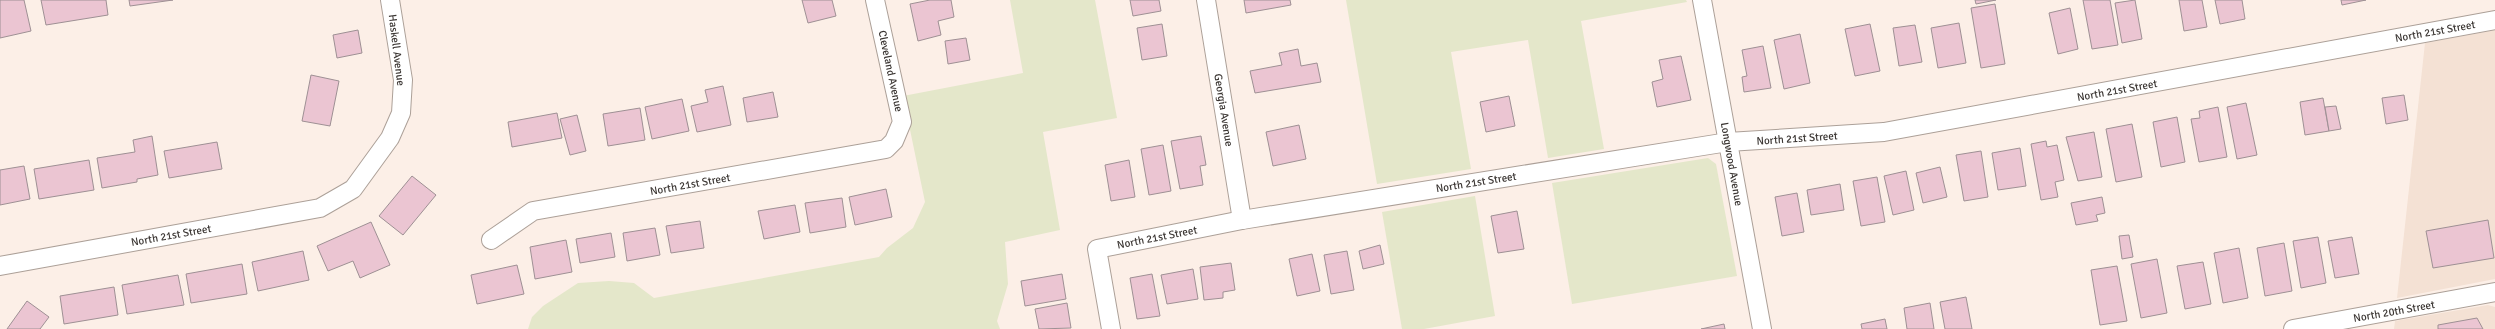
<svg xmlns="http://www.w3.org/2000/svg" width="2495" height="329" font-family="Signika,sans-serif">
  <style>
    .built { fill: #f4e1d4 }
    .green { fill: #e4e7ca }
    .building { fill: #ebc5d2; stroke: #9e9094 }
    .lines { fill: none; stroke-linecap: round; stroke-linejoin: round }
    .minor-casing { stroke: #aca098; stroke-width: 20 }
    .minor { stroke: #fff; stroke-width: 18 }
    .labels { text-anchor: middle; stroke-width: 3.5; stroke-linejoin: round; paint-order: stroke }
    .street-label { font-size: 11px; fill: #3b3633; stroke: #fff }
  </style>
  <rect width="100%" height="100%" fill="#fcefe7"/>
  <g class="built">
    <path d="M2495,30V279L2397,298L2425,43Z"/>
    <path d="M2488,305L2495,307V329H2394L2395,321Z"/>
  </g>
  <g class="green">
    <path d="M1010,0H1095L1117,118L1043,132L1060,230L1005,242L1008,284L997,321L1000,329H528L532,317L543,306L578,283L609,281L634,283L654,298L879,257L887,248L913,228L925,202L903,96L1023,73Z"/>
    <path d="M1346,0H1686L1687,2L1581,21L1604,149L1548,158L1528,40L1451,52L1471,169L1377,184Z"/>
    <path d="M1708,158L1716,164L1737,276L1572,304L1552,183Z"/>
    <path d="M1475,196L1495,316L1424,329H1402L1382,212Z"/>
  </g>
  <g class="building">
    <path d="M0,0H24L31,31L0,38Z"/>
    <path d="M41,0H106L108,15L46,25Z"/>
    <path d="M129,0H173L130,6Z"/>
    <path d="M802,0H832L836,16L808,23Z"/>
    <path d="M930,0H951L954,17L938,21L941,35L918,41L910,4Z"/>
    <path d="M1130,0H1159L1161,11L1133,16Z"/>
    <path d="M1244,0H1290L1291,5L1246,13Z"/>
    <path d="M1975,0H1996L1976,4Z"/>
    <path d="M2083,0H2110L2118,45L2092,49Z"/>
    <path d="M2135,0L2142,39L2122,43L2115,3Z"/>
    <path d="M2179,0H2202L2207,27L2184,31Z"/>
    <path d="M2215,0H2242L2245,19L2220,24Z"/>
    <path d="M2341,0H2366L2342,5Z"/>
    <path d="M1995,4L2005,64L1981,68L1971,8Z"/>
    <path d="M2070,8L2078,49L2058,54L2049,13Z"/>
    <path d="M1959,23L1966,63L1938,68L1931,28Z"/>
    <path d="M1162,24L1167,56L1142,60L1137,28Z"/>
    <path d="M1870,24L1880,71L1855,76L1845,29Z"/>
    <path d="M1915,25L1922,62L1899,66L1893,28Z"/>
    <path d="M358,30L362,53L337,58L333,35Z"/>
    <path d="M1800,34L1810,83L1784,89L1774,40Z"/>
    <path d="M966,38L970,60L948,64L945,41Z"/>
    <path d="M1763,46L1771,88L1744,92L1742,77L1747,76L1742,50Z"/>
    <path d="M1298,49L1301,66L1317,63L1321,82L1255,93L1250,71L1282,65L1279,53Z"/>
    <path d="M1681,56L1691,100L1657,107L1652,82L1663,79L1659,60Z"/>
    <path d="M311,75L339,81L330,126L302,121Z"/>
    <path d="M723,86L731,125L697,132L691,106L708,102L705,90Z"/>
    <path d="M773,92L778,117L747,122L743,98Z"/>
    <path d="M2404,95L2408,120L2386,124L2382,98Z"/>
    <path d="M1509,96L1515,126L1486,132L1480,102Z"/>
    <path d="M2323,98L2329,131L2305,135L2300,102Z"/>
    <path d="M682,99L689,131L652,139L645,107Z"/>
    <path d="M2246,103L2257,155L2237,159L2227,107Z"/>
    <path d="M2336,106L2341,129L2329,131L2325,107Z"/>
    <path d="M2218,107L2227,157L2199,162L2191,119L2200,118L2199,111Z"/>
    <path d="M640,108L645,140L608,146L603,114Z"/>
    <path d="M557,113L562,138L512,147L508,122Z"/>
    <path d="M577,115L586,151L570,155L560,119Z"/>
    <path d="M2177,117L2185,162L2161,167L2153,122Z"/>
    <path d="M2132,124L2142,177L2116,182L2106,129Z"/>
    <path d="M1299,125L1306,159L1273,166L1266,132Z"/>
    <path d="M2094,132L2102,177L2078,181L2066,137Z"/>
    <path d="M152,136L158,175L137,179V182L102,188L97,158L135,152L133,140Z"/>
    <path d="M1201,136L1206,165L1200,166L1203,185L1180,189L1171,141Z"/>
    <path d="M2046,141L2047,147L2057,145L2064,180L2055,182L2058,197L2041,200L2031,144Z"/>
    <path d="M217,142L222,169L169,178L164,151Z"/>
    <path d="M1163,145L1171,191L1149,195L1141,149Z"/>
    <path d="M2020,148L2026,186L1998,190L1992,153Z"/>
    <path d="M1981,151L1988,197L1964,201L1956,155Z"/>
    <path d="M89,160L94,190L39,199L34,169Z"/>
    <path d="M1129,160L1135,197L1111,201L1105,165Z"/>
    <path d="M24,166L30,199L0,205V170Z"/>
    <path d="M1940,167L1947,197L1923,203L1916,173Z"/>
    <path d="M1906,171L1914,210L1893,215L1884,176Z"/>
    <path d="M412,176L436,195L403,235L379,216Z"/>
    <path d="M1877,177L1885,222L1861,226L1853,181Z"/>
    <path d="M1840,184L1844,210L1811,215L1807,190Z"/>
    <path d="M886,189L892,217L855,225L849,197Z"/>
    <path d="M1797,193L1804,232L1782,236L1775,197Z"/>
    <path d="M2102,197L2105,213L2096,215L2098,221L2076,225L2071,203Z"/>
    <path d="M842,198L846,227L810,233L805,203Z"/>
    <path d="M795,205L800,232L764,239L758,211Z"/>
    <path d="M1517,211L1524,249L1498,253L1491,216Z"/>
    <path d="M2488,220L2494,258L2433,268L2426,231Z"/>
    <path d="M700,221L704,248L671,253L666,226Z"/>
    <path d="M371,222L390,265L360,278L353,261L328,271L317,246Z"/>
    <path d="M655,228L660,255L627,261L623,233Z"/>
    <path d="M611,233L615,257L580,263L576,239Z"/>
    <path d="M2129,235L2133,257L2122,259L2119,236Z"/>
    <path d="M2318,237L2326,283L2301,288L2293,241Z"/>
    <path d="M2352,237L2359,274L2335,278L2328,241Z"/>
    <path d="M566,240L572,272L535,279L530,247Z"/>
    <path d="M2284,243L2292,291L2265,296L2257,248Z"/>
    <path d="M1380,245L1384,264L1363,269L1359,251Z"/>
    <path d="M2239,248L2248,298L2223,303L2214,253Z"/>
    <path d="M303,251L309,280L258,291L252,262Z"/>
    <path d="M1347,251L1354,290L1331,294L1324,255Z"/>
    <path d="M1312,254L1320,291L1297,296L1289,259Z"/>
    <path d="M2157,259L2167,313L2141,318L2131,264Z"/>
    <path d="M2203,262L2211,304L2185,309L2177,266Z"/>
    <path d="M1231,263L1235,290L1223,292V298L1204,300L1200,267Z"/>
    <path d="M242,264L247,294L191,303L186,274Z"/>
    <path d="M517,265L524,294L477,304L471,275Z"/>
    <path d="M2117,266L2127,321L2100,325L2091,270Z"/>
    <path d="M1193,269L1198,299L1167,304L1161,275Z"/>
    <path d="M1062,274L1066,299L1025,306L1021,281Z"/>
    <path d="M1152,274L1160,316L1137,319L1130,278Z"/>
    <path d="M178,275L184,305L127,314L122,285Z"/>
    <path d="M114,287L118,315L64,324L60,296Z"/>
    <path d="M1966,297L1972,329H1945L1940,302Z"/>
    <path d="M27,301L49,317L40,329H7Z"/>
    <path d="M1067,303L1071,328L1039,329L1035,309Z"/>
    <path d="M1930,303L1934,329H1907L1904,308Z"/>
    <path d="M2477,318L2483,329H2438V325Z"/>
    <path d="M1885,319L1887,329H1862L1861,324Z"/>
    <path d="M1724,324L1725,329H1701Z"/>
  </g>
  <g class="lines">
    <defs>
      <g id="minor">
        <path d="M1206,0L1242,220"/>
        <path d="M1702,0L1762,329"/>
        <path d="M491,240L533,211L886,149L894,141L902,122L875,0"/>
        <path d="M0,266L320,208L353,189L390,138L401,113L403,80L390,0"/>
        <path d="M1111,329L1097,249L1242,220L1728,142L1884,132L2495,20"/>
        <path d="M2293,329L2495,292"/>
      </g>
    </defs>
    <use href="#minor" class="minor-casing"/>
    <use href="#minor" class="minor"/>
  </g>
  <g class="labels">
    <g class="street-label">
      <text transform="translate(2435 31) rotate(-10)" y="4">North 21st Street</text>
      <text transform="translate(397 50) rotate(83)" y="4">Haskell Avenue</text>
      <text transform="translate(891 71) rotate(78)" y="4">Cleveland Avenue</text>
      <text transform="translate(2117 90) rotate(-10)" y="4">North 21st Street</text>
      <text transform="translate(1224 110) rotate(81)" y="4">Georgia Avenue</text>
      <text transform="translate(1797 138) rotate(-4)" y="4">North 21st Street</text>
      <text transform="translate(1732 164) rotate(80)" y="4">Longwood Avenue</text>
      <text transform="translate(1476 182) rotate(-9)" y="4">North 21st Street</text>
      <text transform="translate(690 184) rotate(-10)" y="4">North 21st Street</text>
      <text transform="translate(171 235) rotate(-10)" y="4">North 21st Street</text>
      <text transform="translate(1157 237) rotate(-11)" y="4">North 21st Street</text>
      <text transform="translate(2394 311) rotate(-10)" y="4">North 20th Street</text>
    </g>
  </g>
</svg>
